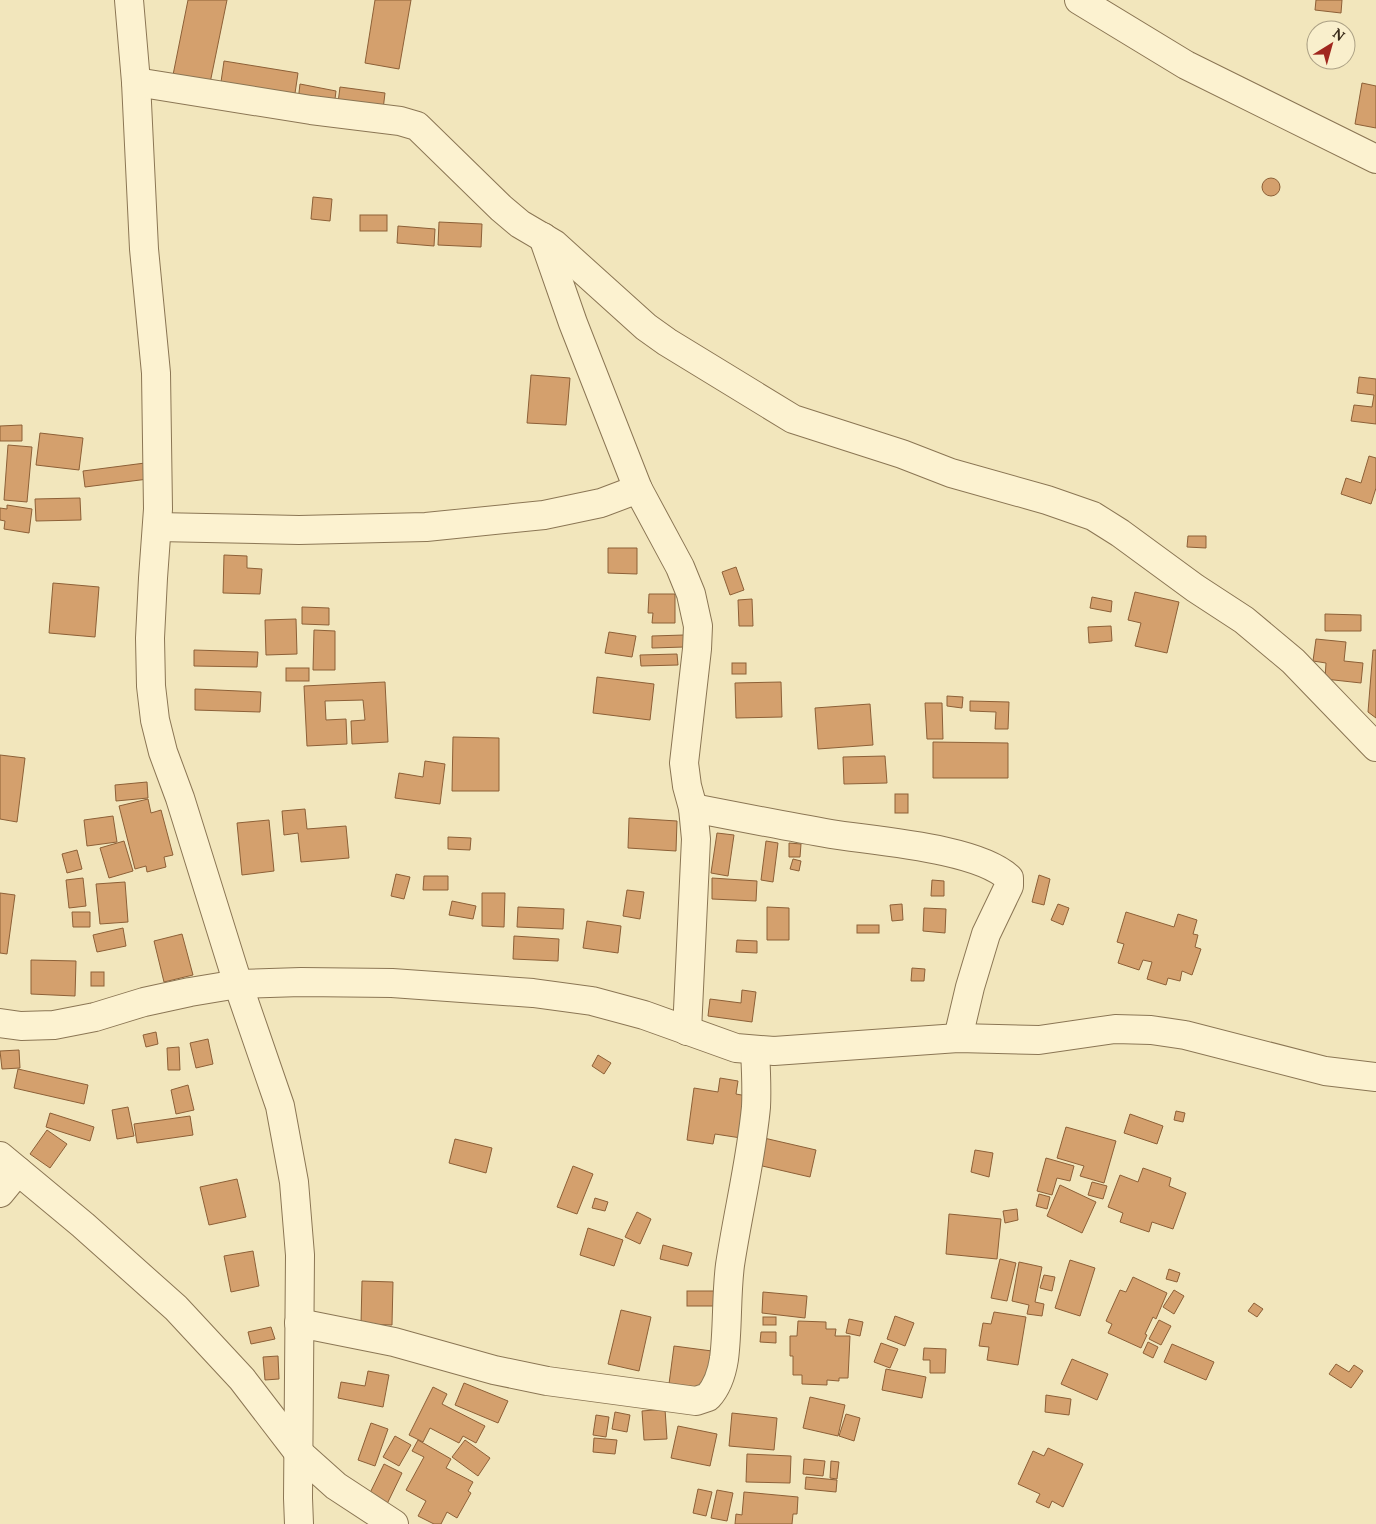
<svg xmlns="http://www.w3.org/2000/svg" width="1376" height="1524" font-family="Lora,serif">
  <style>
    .building { fill: #d4a06d; stroke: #8d6037 }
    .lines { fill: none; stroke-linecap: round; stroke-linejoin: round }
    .minor-casing { stroke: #8b7654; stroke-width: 30 }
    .minor { stroke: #fcf2d0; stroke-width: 28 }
  </style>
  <rect width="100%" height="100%" fill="#f2e6bc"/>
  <g class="building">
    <path d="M188,0H227L209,88L172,80Z"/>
    <path d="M375,0H411L399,69L365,63Z"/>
    <path d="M1316,0H1342L1341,13L1315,10Z"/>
    <path d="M224,61L298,73L294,100L220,89Z"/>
    <path d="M1362,83L1376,86V128L1355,124Z"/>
    <path d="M300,84L336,91L334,107L298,101Z"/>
    <path d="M340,87L385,93L382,118L337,111Z"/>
    <circle cx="1271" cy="187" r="9"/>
    <path d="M313,197L332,199L330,221L311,219Z"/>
    <rect x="360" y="215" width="27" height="16"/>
    <path d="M439,222L482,224L481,247L438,245Z"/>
    <path d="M398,226L435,229L434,246L397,243Z"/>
    <path d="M531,375L570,378L566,425L527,423Z"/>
    <path d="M1359,377L1376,379V424L1351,421L1354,405L1372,407L1374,395L1357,393Z"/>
    <path d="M22,425V441H0V426Z"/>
    <path d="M40,433L83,438L79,470L36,465Z"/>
    <path d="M8,445L32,447L27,502L4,500Z"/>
    <path d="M1369,456L1376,458V488L1371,504L1341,494L1346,478L1361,483Z"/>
    <path d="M145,463L148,479L85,487L83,471Z"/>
    <path d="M80,498L81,520L36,521L35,499Z"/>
    <path d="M7,505L32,509L29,533L4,529L5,521L0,520V508L7,509Z"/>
    <path d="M1188,536H1206V548L1187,547Z"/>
    <path d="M608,548H637V574L608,573Z"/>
    <path d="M224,555L247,556V568L262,569L260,594L223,593Z"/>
    <path d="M736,567L744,590L730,595L722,572Z"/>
    <path d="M53,583L99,587L95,637L49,633Z"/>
    <path d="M1135,592L1179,602L1167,653L1135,646L1141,623L1128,620Z"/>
    <path d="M649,594H675V623H652L653,613H648Z"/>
    <path d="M1092,597L1112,601L1111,612L1090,608Z"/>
    <path d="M752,599L753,626H739L738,600Z"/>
    <path d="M302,607L329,608V625L302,624Z"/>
    <path d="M1325,614L1361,615V631H1325Z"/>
    <path d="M296,619L297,654L266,655L265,620Z"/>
    <path d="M1111,626L1112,641L1089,643L1088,627Z"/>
    <path d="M314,630L335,631V670H313Z"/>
    <path d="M609,632L636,636L632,657L605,653Z"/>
    <path d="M684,635V647L652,648V636Z"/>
    <path d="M1316,639L1346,642L1344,661L1363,663L1361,683L1325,679L1326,663L1313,661Z"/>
    <path d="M194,650L258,652L257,667L194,666Z"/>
    <path d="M1373,650H1376V718L1368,712Z"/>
    <path d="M677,654L678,665L641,666L640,655Z"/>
    <rect x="732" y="663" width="14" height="11"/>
    <rect x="286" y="668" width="23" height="13"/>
    <path d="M597,677L654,684L650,720L593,713Z"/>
    <path d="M385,682L388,742L352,744L351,721L365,720L363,700L325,701L326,720L346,719L347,744L307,746L304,686Z"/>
    <path d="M781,682L782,717L736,718L735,683Z"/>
    <path d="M195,689L261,692L260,712L195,710Z"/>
    <path d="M947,696L963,697L962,708L947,706Z"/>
    <path d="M970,701L1009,702L1008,729H995L996,712L970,711Z"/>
    <path d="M925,703H942L943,739H927Z"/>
    <path d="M870,704L873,745L818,749L815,708Z"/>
    <path d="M453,737L499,738V791H452Z"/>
    <path d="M933,742L1008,743V778H933Z"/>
    <path d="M0,755L25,758L17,822L0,819Z"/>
    <path d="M885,756L887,783L844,784L843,757Z"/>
    <path d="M425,761L445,764L440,804L395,798L399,773L423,777Z"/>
    <path d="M147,782L148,798L116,801L115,785Z"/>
    <rect x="895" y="794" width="13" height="19"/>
    <path d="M148,799L151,813L161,810L173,855L164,857L166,867L147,872L146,866L135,869L119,806Z"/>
    <path d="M305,809L307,829L346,826L349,858L301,862L298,833L284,835L282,811Z"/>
    <path d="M113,816L117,842L87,846L84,820Z"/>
    <path d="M629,818L677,821L676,851L628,848Z"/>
    <path d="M269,820L274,871L242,875L237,823Z"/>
    <path d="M717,833L734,835L728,876L711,873Z"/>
    <path d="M448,837L471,838L470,850L448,849Z"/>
    <path d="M124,841L133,871L109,878L100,848Z"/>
    <path d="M766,841L778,843L773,882L761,880Z"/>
    <path d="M789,843L801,844L800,857H789Z"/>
    <path d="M77,850L82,869L67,873L62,854Z"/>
    <path d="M793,859L801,861L799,871L790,869Z"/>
    <path d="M396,874L410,877L404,899L391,896Z"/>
    <path d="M1039,875L1050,879L1044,905L1032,902Z"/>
    <path d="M424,876H448V890H423Z"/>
    <path d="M83,878L86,906L69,908L66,880Z"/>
    <path d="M712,878L757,881L756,901L712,899Z"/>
    <path d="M932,880L944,881V896H931Z"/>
    <path d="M125,882L128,922L100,924L96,884Z"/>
    <path d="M627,890L644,892L640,919L623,916Z"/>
    <path d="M0,893L15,895L7,954L0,953Z"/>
    <path d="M482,893H505L504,927L482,926Z"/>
    <path d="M452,901L476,906L473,919L449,915Z"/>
    <path d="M902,904L903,920L892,921L890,905Z"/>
    <path d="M1058,904L1069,908L1063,925L1051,920Z"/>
    <path d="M518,907L564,909L563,929L517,927Z"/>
    <path d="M767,907L789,908V940H767Z"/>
    <path d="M924,908L946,909L945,933L923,931Z"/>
    <path d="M72,912H90V927H73Z"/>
    <path d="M1126,912L1174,927L1178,914L1197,920L1193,934L1198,935L1195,947L1201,949L1192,975L1182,971L1180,981L1168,978L1166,985L1147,979L1152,962L1143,960L1139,970L1118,963L1124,944L1117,942Z"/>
    <path d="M587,921L621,926L618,953L583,948Z"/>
    <rect x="857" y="925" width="22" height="8"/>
    <path d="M123,928L126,946L97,952L93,935Z"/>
    <path d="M182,934L193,975L164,982L154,941Z"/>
    <path d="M514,936L559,939L558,961L513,959Z"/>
    <path d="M737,940L757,941V953L736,952Z"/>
    <path d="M31,960L76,961L75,996L31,994Z"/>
    <path d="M912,968L925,969L924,981H911Z"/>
    <rect x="91" y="972" width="13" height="14"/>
    <path d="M742,990L756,992L752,1022L708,1016L710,999L741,1003Z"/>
    <path d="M156,1032L158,1044L146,1047L143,1035Z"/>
    <path d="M208,1039L213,1064L196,1068L190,1043Z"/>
    <path d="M179,1047L180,1070H168L167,1048Z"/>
    <path d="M19,1050L20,1068L2,1069L0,1051Z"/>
    <path d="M598,1055L611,1063L604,1074L592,1066Z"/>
    <path d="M18,1069L88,1085L84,1104L14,1088Z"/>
    <path d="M720,1078L738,1081L736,1094L747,1096L741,1138L715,1134L713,1144L687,1140L694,1088L718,1092Z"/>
    <path d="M188,1085L194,1110L176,1114L171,1090Z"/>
    <path d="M128,1107L134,1136L117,1139L112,1110Z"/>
    <path d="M1176,1111L1185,1113L1183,1122L1174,1120Z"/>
    <path d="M50,1113L94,1127L90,1141L46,1127Z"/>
    <path d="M1130,1114L1163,1126L1157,1144L1124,1133Z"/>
    <path d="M190,1116L193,1135L137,1143L134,1124Z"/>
    <path d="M1066,1127L1116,1141L1104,1183L1080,1176L1084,1166L1057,1158Z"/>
    <path d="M47,1130L67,1144L50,1168L30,1154Z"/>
    <path d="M764,1138L816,1150L810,1177L758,1165Z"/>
    <path d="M455,1139L492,1148L486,1173L449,1163Z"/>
    <path d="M975,1150L993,1153L989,1177L971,1172Z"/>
    <path d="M1046,1158L1074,1166L1070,1181L1057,1178L1052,1195L1037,1191Z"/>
    <path d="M573,1166L593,1174L577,1214L557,1207Z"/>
    <path d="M1143,1168L1171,1178L1169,1186L1186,1193L1173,1229L1152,1222L1149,1232L1120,1222L1123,1213L1108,1207L1120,1175L1138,1182Z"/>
    <path d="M237,1179L246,1217L209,1225L200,1187Z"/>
    <path d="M1092,1182L1107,1186L1103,1199L1088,1195Z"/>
    <path d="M1060,1185L1096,1202L1082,1233L1047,1216Z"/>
    <path d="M1039,1194L1050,1197L1047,1209L1036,1206Z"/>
    <path d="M595,1198L608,1202L605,1211L592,1208Z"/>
    <path d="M1017,1209L1018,1220L1005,1223L1003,1211Z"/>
    <path d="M637,1212L651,1219L640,1244L625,1237Z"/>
    <path d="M949,1214L1001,1219L997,1259L946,1254Z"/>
    <path d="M588,1228L623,1240L614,1266L580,1255Z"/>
    <path d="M663,1245L692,1253L688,1266L660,1259Z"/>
    <path d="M253,1251L259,1286L231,1292L224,1256Z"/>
    <path d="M1000,1259L1016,1263L1007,1301L991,1298Z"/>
    <path d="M1070,1260L1095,1268L1080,1316L1055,1308Z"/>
    <path d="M1019,1262L1042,1267L1035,1302L1044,1304L1042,1316L1027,1314L1029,1305L1012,1301Z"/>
    <path d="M1169,1269L1180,1273L1177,1282L1166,1279Z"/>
    <path d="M1044,1275L1055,1277L1052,1291L1040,1288Z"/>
    <path d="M1133,1277L1167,1293L1156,1319L1153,1317L1145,1334L1147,1335L1141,1348L1108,1333L1112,1324L1106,1321L1120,1290L1126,1292Z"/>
    <path d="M362,1281L393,1282L392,1325L361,1324Z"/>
    <path d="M1174,1290L1184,1296L1174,1314L1163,1307Z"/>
    <rect x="687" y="1291" width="33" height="15"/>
    <path d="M763,1292L807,1296L805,1318L762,1313Z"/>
    <path d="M1254,1303L1263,1309L1257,1317L1248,1311Z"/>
    <path d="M621,1310L651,1317L639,1371L608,1364Z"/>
    <path d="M994,1312L1026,1317L1018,1365L987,1360L989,1347L979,1346L983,1323L991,1324Z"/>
    <path d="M895,1316L914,1323L905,1346L887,1339Z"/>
    <rect x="763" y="1317" width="13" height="8"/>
    <path d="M849,1319L863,1322L860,1336L846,1333Z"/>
    <path d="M1159,1320L1171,1326L1161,1345L1149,1339Z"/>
    <path d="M798,1321L826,1322V1329H836L835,1336H850L848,1378H839V1381L827,1380V1385L802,1384V1375H793V1356H790V1336H797Z"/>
    <path d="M271,1327L275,1339L251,1344L248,1332Z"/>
    <path d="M761,1332H776V1343L760,1342Z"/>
    <path d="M1148,1342L1158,1347L1153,1358L1143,1353Z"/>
    <path d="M881,1343L898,1349L890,1368L874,1362Z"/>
    <path d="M1172,1344L1214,1362L1206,1380L1164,1362Z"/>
    <path d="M674,1346L712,1351L707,1388L669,1384Z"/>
    <path d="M924,1348L946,1349L945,1373H930V1360H923Z"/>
    <path d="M278,1356L279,1379L265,1380L263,1357Z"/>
    <path d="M1072,1359L1108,1374L1097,1400L1061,1384Z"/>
    <path d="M1336,1364L1349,1372L1354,1365L1363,1371L1351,1388L1329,1374Z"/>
    <path d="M886,1369L926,1377L922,1398L882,1390Z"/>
    <path d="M368,1371L389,1375L383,1407L338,1398L341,1382L365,1386Z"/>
    <path d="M464,1383L508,1401L498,1423L455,1405Z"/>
    <path d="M433,1387L447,1394L442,1404L485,1426L476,1443L463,1436L459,1443L430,1428L423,1442L409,1435Z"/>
    <path d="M1046,1395L1071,1399L1069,1415L1045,1412Z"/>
    <path d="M810,1397L845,1405L838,1436L803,1428Z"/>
    <path d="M665,1409L667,1439L644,1440L642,1411Z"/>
    <path d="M615,1412L630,1415L627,1432L612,1429Z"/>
    <path d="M732,1413L777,1418L774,1450L729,1446Z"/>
    <path d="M846,1414L860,1418L854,1441L839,1436Z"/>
    <path d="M596,1415L609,1417L606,1437L593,1435Z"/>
    <path d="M371,1423L388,1429L375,1466L358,1460Z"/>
    <path d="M678,1426L717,1434L710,1466L671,1458Z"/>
    <path d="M395,1436L411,1445L399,1466L383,1457Z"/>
    <path d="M594,1438L617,1440L615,1454L593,1452Z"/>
    <path d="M418,1440L451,1459L446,1468L473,1482L468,1491L471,1493L457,1518L447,1512L441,1524H434L418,1516L426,1501L406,1490L424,1457L412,1451Z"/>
    <path d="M465,1440L490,1458L478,1476L452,1457Z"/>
    <path d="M1048,1448L1083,1464L1063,1507L1052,1501L1049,1508L1036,1502L1040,1494L1018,1484L1033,1451L1044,1456Z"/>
    <path d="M747,1454L791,1456L790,1483L746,1482Z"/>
    <path d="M804,1459L825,1461L823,1476L803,1474Z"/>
    <path d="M831,1461L839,1462L837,1479L830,1478Z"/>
    <path d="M384,1464L402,1473L387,1504L369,1495Z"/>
    <path d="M806,1477L837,1480L836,1492L805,1489Z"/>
    <path d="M698,1489L712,1492L706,1516L693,1513Z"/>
    <path d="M717,1490L733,1493L727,1521L711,1518Z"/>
    <path d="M744,1492L798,1497L797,1514H793L792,1524H735L736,1514L742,1515Z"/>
  </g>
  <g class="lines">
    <defs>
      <g id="minor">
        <path d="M129,0L136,82L144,249L156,373L158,509L153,578L150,638L151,686L155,720L163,752L180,798L238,984L280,1106L294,1182L300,1255L298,1498L299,1524"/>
        <path d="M1079,0L1186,65L1376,159"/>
        <path d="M136,82L311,110L400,121L417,126L501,208L520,224L554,244L646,327L667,342L793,419L902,454L951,473L1047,500L1093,516L1120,533L1195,588L1244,620L1293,661L1376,747"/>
        <path d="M543,237L573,323L638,489L680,567L691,594L698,626L697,649L684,763L687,786L693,808L696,839L687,1031"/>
        <path d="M157,527L299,530L426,527L544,515L601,503L638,489"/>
        <path d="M693,808C739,817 785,826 831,834C875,841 978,848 1009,878V886L986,934L970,987L958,1038"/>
        <path d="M0,1023L21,1026L54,1025L95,1017L144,1002L190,992L238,984L301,982L392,983L533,993L592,1001L644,1015L736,1048L774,1051L958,1038L1039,1040L1115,1029L1151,1030L1185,1035L1325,1071L1376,1077"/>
        <path d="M0,1156L83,1225L176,1308L242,1379L298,1452L336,1486L394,1524"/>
        <path d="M0,1193L18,1171"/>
        <path d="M299,1323L394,1342L494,1370L547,1381L696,1401L708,1397C717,1387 722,1372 724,1359C728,1328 726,1296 730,1265C738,1212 751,1160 756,1107C757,1088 756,1069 755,1050"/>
      </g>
    </defs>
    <use href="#minor" class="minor-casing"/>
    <use href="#minor" class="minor"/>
  </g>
  <g transform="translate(1331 45) rotate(37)"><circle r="24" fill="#f9efcc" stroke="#aca185"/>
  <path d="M0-4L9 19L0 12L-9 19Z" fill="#a0271e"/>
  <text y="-8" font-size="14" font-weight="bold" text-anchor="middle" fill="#392b1a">N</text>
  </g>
</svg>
